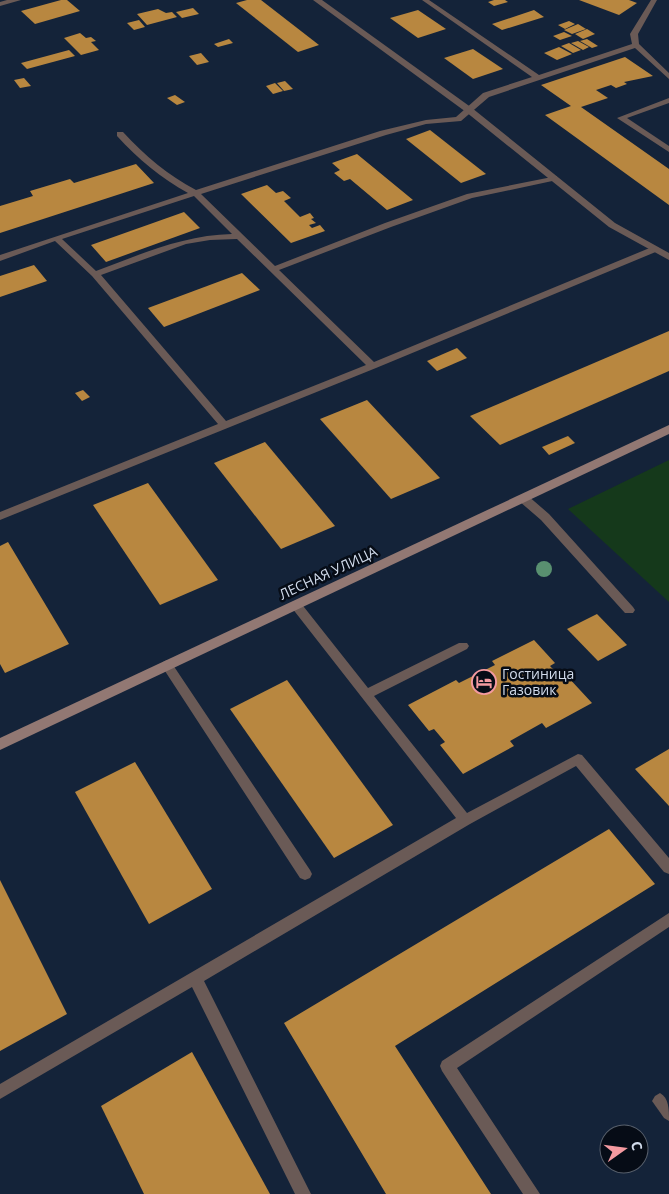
<svg xmlns="http://www.w3.org/2000/svg" width="669" height="1194" font-family="'Open Sans',sans-serif">
  <style>
    .green { fill: #15391b }
    .building { fill: #b88740 }
    .lines { fill: none; stroke-linecap: round; stroke-linejoin: round }
    .lane { fill: #6a5a56; fill-rule: evenodd }
    .street { fill: #6a5a56; fill-rule: evenodd }
    .secondary { fill: #927873; fill-rule: evenodd }
    .tree { fill: #599070 }
    .labels { text-anchor: middle; stroke-width: 5; stroke-linejoin: round; paint-order: stroke }
    .street-label { font-size: 14px; fill: #d1dbeb; stroke: #060c16 }
    .poi-label { font-size: 14px; fill: #d1dbeb; stroke: #060c16; text-anchor: start }
  </style>
  <rect width="100%" height="100%" fill="#142339"/>
  <path class="green" d="M669,460V602L568,509Z"/>
  <g class="building">
    <path d="M61,0H67L80,11L35,24L21,11Z"/>
    <path d="M247,0H261L319,45L298,52L236,3Z"/>
    <path d="M494,0H505L508,2L494,6L488,2Z"/>
    <path d="M579,0H629L637,3L619,15Z"/>
    <path d="M193,8L199,14L182,18L176,12Z"/>
    <path d="M158,9L166,13L172,12L177,17L147,25L137,14Z"/>
    <path d="M418,10L446,29L418,38L390,18Z"/>
    <path d="M534,10L544,17L502,30L492,24Z"/>
    <path d="M139,20L145,27L134,30L127,23Z"/>
    <path d="M569,21L575,24L565,29L558,25Z"/>
    <path d="M578,24L586,29L572,34L564,30Z"/>
    <path d="M587,29L595,34L583,39L575,34Z"/>
    <path d="M564,32L572,36L560,40L553,36Z"/>
    <path d="M80,33L86,38L91,37L96,41L91,42L99,50L81,55L64,38Z"/>
    <path d="M229,39L233,43L218,47L214,44Z"/>
    <path d="M587,39L598,46L592,48L580,41Z"/>
    <path d="M578,41L589,47L583,50L571,43Z"/>
    <path d="M569,43L581,50L573,53L561,46Z"/>
    <path d="M559,47L572,54L557,60L544,53Z"/>
    <path d="M473,49L503,69L473,79L444,58Z"/>
    <path d="M69,50L75,56L27,69L21,63Z"/>
    <path d="M201,53L209,62L197,65L189,56Z"/>
    <path d="M625,57L653,76L624,82L627,84L616,88L611,85L596,90L608,98L581,107L669,169V205L545,115L571,106L541,85Z"/>
    <path d="M24,78L31,86L20,88L14,80Z"/>
    <path d="M285,81L293,89L284,91L277,83Z"/>
    <path d="M275,83L283,91L273,94L266,86Z"/>
    <path d="M175,95L185,102L177,105L167,98Z"/>
    <path d="M430,130L486,174L461,183L406,139Z"/>
    <path d="M357,154L413,200L387,210L350,179L344,181L334,173L340,170L332,163Z"/>
    <path d="M136,164L154,183L0,233V206L33,196L30,191L70,179L74,183Z"/>
    <path d="M267,185L276,193L283,191L291,198L284,201L300,217L310,213L314,218L311,219L316,223L309,225L312,228L320,225L325,231L291,243L241,194Z"/>
    <path d="M184,212L200,228L106,262L91,245Z"/>
    <path d="M34,265L47,281L0,297V276Z"/>
    <path d="M242,273L260,290L164,327L148,308Z"/>
    <path d="M669,331V371L500,445L470,416Z"/>
    <path d="M457,348L467,358L437,371L427,361Z"/>
    <path d="M83,390L90,397L82,401L75,393Z"/>
    <path d="M367,400L440,478L391,499L320,419Z"/>
    <path d="M568,436L575,443L549,455L542,447Z"/>
    <path d="M265,442L335,526L281,549L214,463Z"/>
    <path d="M148,483L218,580L160,605L93,505Z"/>
    <path d="M8,542L69,644L5,673L0,664V546Z"/>
    <path d="M597,614L627,645L598,661L567,629Z"/>
    <path d="M534,640L555,663L550,666L562,679L567,676L592,703L546,728L542,723L510,741L514,746L463,774L440,745L445,742L434,729L429,731L408,705L456,680L459,683L495,665L492,661Z"/>
    <path d="M287,680L393,825L334,858L230,709Z"/>
    <path d="M669,749V806L635,769Z"/>
    <path d="M135,762L212,889L149,924L75,792Z"/>
    <path d="M609,829L655,884L395,1046L491,1194H386L284,1023Z"/>
    <path d="M0,880L67,1014L0,1051Z"/>
    <path d="M192,1052L270,1194H144L101,1106Z"/>
  </g>
  <g class="lines">
    <g class="lane">
      <path d="M422,0H429L539,75L632,44L630,34L651,0H657L638,34L639,44L669,73V79L635,48L489,97L461,121L426,124L386,135L201,194L275,266L385,223L467,194L557,176V180L472,198L391,227L279,270L374,362L652,247H658V251L376,368L0,520V512L218,424L92,276L55,241L0,261V255L188,193C161,178 138,159 117,136V132H123C145,156 168,175 196,190L380,131L426,120L456,117L483,93L532,77ZM194,196L232,234C184,235 141,254 96,271L62,239ZM237,239L366,365L226,421L101,275L186,244L210,240Z"/>
      <path d="M669,98V103L627,118L669,146V152L617,118Z"/>
      <path d="M523,494L527,495L549,514L633,607L635,610L633,613H625L541,520L519,501L518,498Z"/>
      <path d="M296,601L300,602L368,688L459,643H467L469,646L467,649L374,696L467,813L578,754L582,755L669,858V874L664,872L576,766L470,824L204,981L311,1194H295L192,987L0,1099V1084L456,818L292,608L290,605L292,602Z"/>
      <path d="M167,660L171,662L310,870L312,874L310,878L305,880L300,878L163,668L161,665L163,662Z"/>
      <path d="M669,913V927L457,1068L540,1194H523L442,1071L440,1066L442,1061Z"/>
      <path d="M660,1093C669,1098 669,1109 669,1121L664,1118L652,1101L655,1096Z"/>
    </g>
    <g class="street">
      <path d="M7,0H21L0,6V2Z"/>
      <path d="M313,0H322L472,108L615,223L669,253V260L609,227L466,112Z"/>
    </g>
    <path class="secondary" d="M669,425V434L0,750V738Z"/>
  </g>
  <circle class="tree" cx="544" cy="569" r="8"/>
  <defs>
    <symbol id="hotel-ring" viewBox="-11 -11 22 22"><circle r="9.5" fill="#060c16" stroke="#f49aa0" stroke-width="1.5"/><path d="M-6-4.5h1.5V1H6V5H4.5V3h-9V5H-6ZM-4 0a1.8 1.8 0 1 1 3.6 0ZM.5 0V-2.5h3Q6-2.5 6 0Z" fill="#f49aa0"/></symbol>
  </defs>
  <g fill-rule="evenodd">
    <use href="#hotel-ring" x="470" y="668" width="28" height="28"/>
  </g>
  <g class="labels">
    <g class="street-label">
      <text transform="translate(328 573) rotate(-25)" y="5">ЛЕСНАЯ УЛИЦА</text>
    </g>
    <g class="poi-label">
      <text x="502" y="679">Гостиница<tspan x="502" dy="16">Газовик</tspan></text>
    </g>
  </g>
  <g transform="translate(624 1149) rotate(76)"><circle r="24" fill="#060c16" stroke="#575f6b"/>
  <path d="M0-4L9 19L0 12L-9 19Z" fill="#f49aa0"/>
  <text y="-8" font-size="14" font-weight="bold" text-anchor="middle" fill="#d1dbeb">С</text>
  </g>
</svg>
